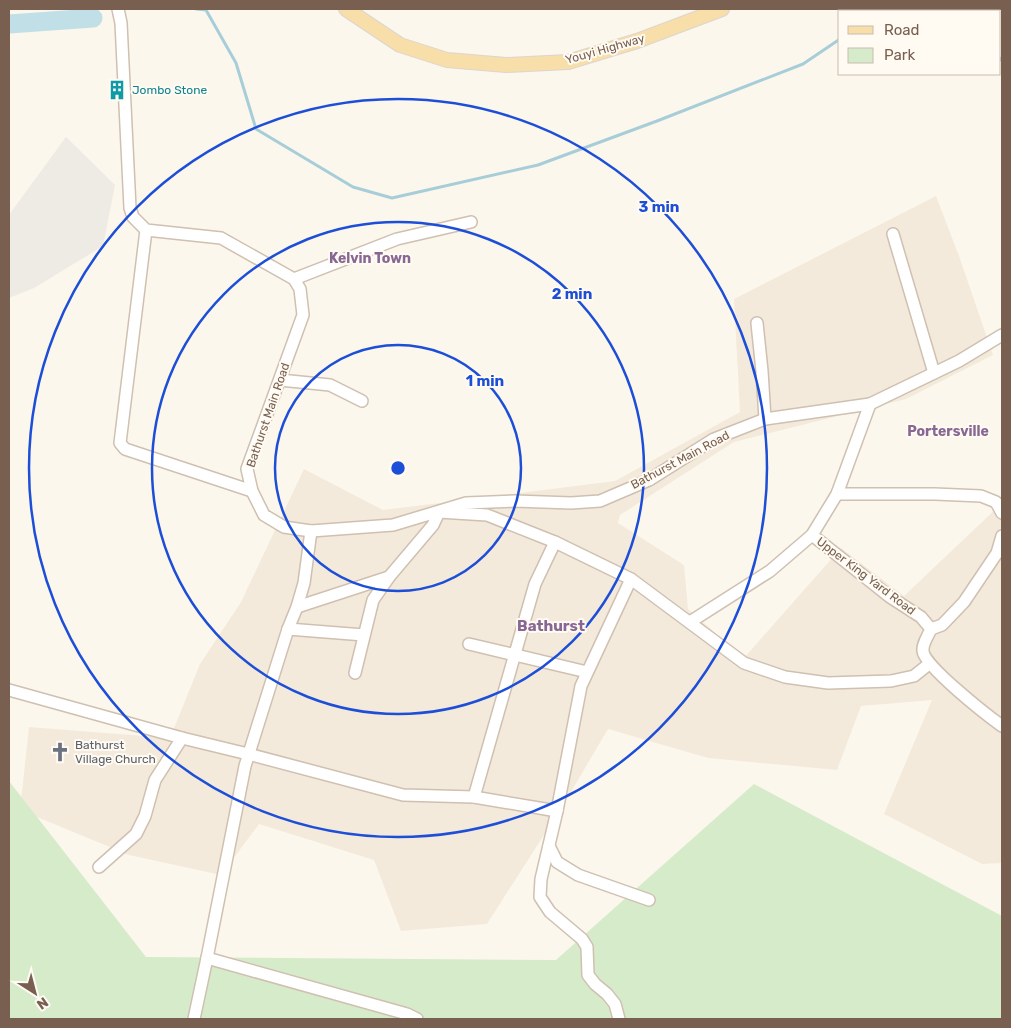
<svg xmlns="http://www.w3.org/2000/svg" width="1011" height="1028" font-family="Rubik,sans-serif">
  <style>
    .residential { fill: #f4eadb }
    .industrial { fill: #eeeae4 }
    .green { fill: #d6ebca }
    .lines { fill: none; stroke-linecap: round; stroke-linejoin: round }
    .stream { stroke: #a7ced8; stroke-width: 3 }
    .river { stroke: #c0dfe6; stroke-width: 19 }
    .minor-casing { stroke: #cfc0b1; stroke-width: 14 }
    .major-casing { stroke: #dcd5d1; stroke-width: 16 }
    .minor { stroke: #fff; stroke-width: 11 }
    .major { stroke: #f8dea8; stroke-width: 14 }
    .ring { fill: none; stroke: #1d4ed8; stroke-width: 2.5 }
    .labels { text-anchor: middle; stroke-width: 4; stroke-linejoin: round; paint-order: stroke }
    .street-label { font-size: 12px; fill: #785f4f; stroke: #fffbf3 }
    .culture-label { font-size: 12px; fill: #0d838f; stroke: #fffbf3; text-anchor: start }
    .worship-label { font-size: 12px; fill: #5b616d; stroke: #fffbf3; text-anchor: start }
    .neighbourhood-label { font-size: 14px; font-weight: bold; fill: #876793; stroke: #fffbf3 }
    .quarter-label { font-size: 15px; font-weight: bold; fill: #876793; stroke: #fffbf3 }
    .centre { fill: #1d4ed8; stroke: #fffbf3; stroke-width: 2.5 }
    .ring-label { font-size: 15px; text-anchor: middle; font-weight: bold; fill: #1d4ed8; stroke: #fffbf3; stroke-width: 4; stroke-linejoin: round; paint-order: stroke }
  </style>
  <rect width="100%" height="100%" fill="#fcf7ec"/>
  <path class="residential" d="M936,196L959,256L993,355L906,399L734,442L620,515L618,523L684,565L688,609L744,658L841,548L904,596L1002,503V863L982,864L884,814L932,700L861,706L837,770L708,758L608,729L565,802L487,924L401,931L374,860L259,824L221,875L129,855L20,810L29,727L170,738L200,664L241,602L304,469L383,510L615,481L740,412L734,299Z"/>
  <path class="industrial" d="M66,137L115,185L103,246L34,288L9,298V215Z"/>
  <path class="green" d="M9,781L146,957L556,960L754,784L1002,916V1019H9Z"/>
  <g class="lines">
    <g class="stream">
      <path d="M196,9L206,10L236,63L256,129L353,187L392,198L538,165L657,121L803,64L840,39"/>
      <path d="M1000,58L1002,61"/>
    </g>
    <path class="river" d="M9,24L93,18"/>
    <defs>
      <g id="minor">
        <path d="M118,9L121,23L130,208L133,217L146,230L221,238L294,279L300,289L303,315L247,469L252,491L264,515L284,527L311,531L393,525L466,503L515,501L571,503L600,501L649,480L714,439L765,419L870,404L959,361L1002,335"/>
        <path d="M146,230L120,443L125,449L252,491"/>
        <path d="M893,234L934,373"/>
        <path d="M294,279L397,239L471,222"/>
        <path d="M757,323L762,371L765,419"/>
        <path d="M280,380L330,385L362,401"/>
        <path d="M837,494H935L981,496L996,502L1002,513"/>
        <path d="M812,535L890,597L921,617L931,629C928,636 922,644 923,651C924,666 988,716 1002,726"/>
        <path d="M297,607L389,577"/>
        <path d="M690,622L770,571L812,535L837,494L870,404"/>
        <path d="M288,629L364,635"/>
        <path d="M931,629L942,625L964,602L997,553L1002,536"/>
        <path d="M469,644L587,672"/>
        <path d="M355,673L373,600L389,577L433,525L439,512L487,515L555,542L631,579L744,663L785,677L828,683L891,681L914,676L929,664"/>
        <path d="M9,690L182,738L248,754L403,795L474,797L557,811"/>
        <path d="M474,797L535,584L555,542"/>
        <path d="M549,846L557,862L578,875L649,900"/>
        <path d="M99,867L136,834L145,816L155,780L182,738"/>
        <path d="M207,958L407,1014L417,1019"/>
        <path d="M194,1019L207,958L245,766L288,629L297,607L304,583L311,531"/>
        <path d="M619,1019L615,1004L607,994L595,984L588,975L587,947L582,939L550,912L540,897L541,879L557,811L581,686L631,579"/>
      </g>
      <path id="major" d="M346,9L400,45L447,60L506,65L568,62L637,41L722,9"/>
    </defs>
    <use href="#minor" class="minor-casing"/>
    <use href="#major" class="major-casing"/>
    <use href="#minor" class="minor"/>
    <use href="#major" class="major"/>
  </g>
  <g class="ring">
    <circle cx="398" cy="468" r="123"/>
    <circle cx="398" cy="468" r="246"/>
    <circle cx="398" cy="468" r="369"/>
  </g>
  <defs>
    <symbol id="building-bare" viewBox="-9 -9 18 18"><path d="M-4-6H4V6H1V3H-1V6H-4ZM-2.5-4.3h1.7v1.8h-1.7ZM.8-4.3h1.7v1.8H.8ZM-2.5-1h1.7V.8h-1.7ZM.8-1h1.7V.8H.8Z" fill="#0f9aa8" stroke="#fffbf3" stroke-width="2.5" paint-order="stroke"/></symbol>
    <symbol id="church-bare" viewBox="-9 -9 18 18"><path d="M-1.2-6h2.4v3.5h3.3v2.4h-3.3V6h-2.4V-.1h-3.3v-2.4h3.3Z" fill="#6b7280" stroke="#fffbf3" stroke-width="2.5" paint-order="stroke"/></symbol>
  </defs>
  <g fill-rule="evenodd">
    <use href="#building-bare" x="103" y="76" width="28" height="28"/>
    <use href="#church-bare" x="46" y="738" width="28" height="28"/>
  </g>
  <g class="labels">
    <g class="street-label">
      <text transform="translate(605 49) rotate(-16)" y="4">Youyi Highway</text>
      <text transform="translate(268 415) rotate(-71)" y="4">Bathurst Main Road</text>
      <text transform="translate(680 460) rotate(-28)" y="4">Bathurst Main Road</text>
      <text transform="translate(866 576) rotate(37)" y="4">Upper King Yard Road</text>
    </g>
    <g class="culture-label">
      <text x="132" y="94">Jombo Stone</text>
    </g>
    <g class="worship-label">
      <text x="75" y="749">Bathurst<tspan x="75" dy="14">Village Church</tspan></text>
    </g>
    <g class="neighbourhood-label">
      <text x="370" y="263">Kelvin Town</text>
      <text x="948" y="436">Portersville</text>
    </g>
    <g class="quarter-label">
      <text x="551" y="631">Bathurst</text>
    </g>
  </g>
  <circle cx="398" cy="468" r="8" class="centre"/>
  <g class="ring-label">
    <text x="659" y="212">3 min</text>
    <text x="572" y="299">2 min</text>
    <text x="485" y="386">1 min</text>
  </g>
  <rect width="1011" height="1028" fill="none" stroke="#785f4f" stroke-width="20"/>
  <rect x="838" y="10" width="162" height="65" fill="#fffbf3" stroke="#c9bdb1"/>
  <rect x="848" y="26" width="25" height="8" fill="#f8dea8" stroke="#c9bdb1"/>
  <text x="884" y="35" font-size="15" fill="#785f4f">Road</text>
  <rect x="848" y="48" width="25" height="15" fill="#d6ebca" stroke="#c9bdb1"/>
  <text x="884" y="60" font-size="15" fill="#785f4f">Park</text>
  <g transform="translate(35 993) rotate(144)" stroke="#fffbf3" stroke-width="4" paint-order="stroke">
  <path d="M0-4L9 19L0 12L-9 19Z" fill="#785f4f"/>
  <text y="-8" font-size="14" font-weight="bold" text-anchor="middle" fill="#785f4f">N</text>
  </g>
</svg>
